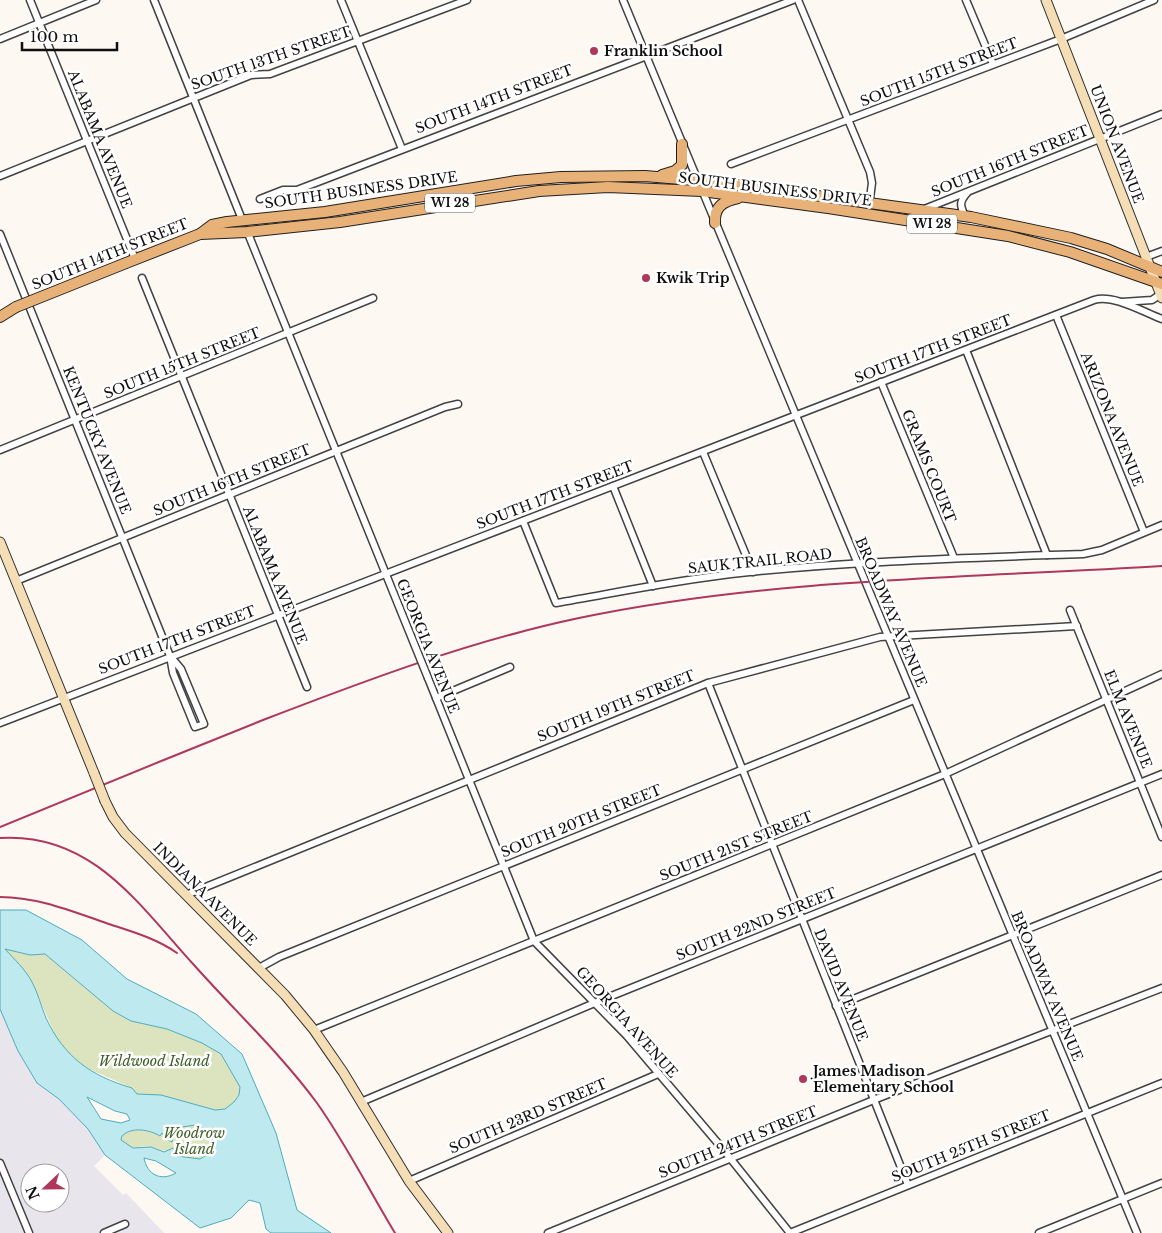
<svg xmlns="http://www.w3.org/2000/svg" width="1162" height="1233" font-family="'Libre Baskerville',serif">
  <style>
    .industrial { fill: #e9e5ec; fill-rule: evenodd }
    .green { fill: #dce4bf }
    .water { fill: #bde9ef; stroke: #4dacbd; fill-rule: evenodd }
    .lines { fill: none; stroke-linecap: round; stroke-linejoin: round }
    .street-casing { stroke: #424242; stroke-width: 9 }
    .secondary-casing { stroke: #313131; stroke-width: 11 }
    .primary-casing { stroke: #202020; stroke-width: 12 }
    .street { stroke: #fff; stroke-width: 6 }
    .secondary { stroke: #f5deb5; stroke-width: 9 }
    .primary { stroke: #e8b178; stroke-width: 10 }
    .rail { stroke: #ae375a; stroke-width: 2 }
    .street-bridge-casing { stroke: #424242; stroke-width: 9; stroke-linecap: butt }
    .secondary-bridge-casing { stroke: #313131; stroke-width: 11; stroke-linecap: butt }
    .primary-bridge-casing { stroke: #202020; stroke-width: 12; stroke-linecap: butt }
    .street-bridge { stroke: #fff; stroke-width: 6 }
    .secondary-bridge { stroke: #f5deb5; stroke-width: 9 }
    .primary-bridge { stroke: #e8b178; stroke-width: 10 }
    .poi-dot { fill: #ae375a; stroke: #fff; stroke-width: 2 }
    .labels { text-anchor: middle; stroke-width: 5; stroke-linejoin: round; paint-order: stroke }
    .shield { fill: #fff; stroke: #575757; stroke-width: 1 }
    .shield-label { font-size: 12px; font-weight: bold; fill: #0f0f0f }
    .poi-label { font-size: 14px; font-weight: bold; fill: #0f0f0f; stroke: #fff; text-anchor: start }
    .street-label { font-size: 14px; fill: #0f0f0f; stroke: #fff }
    .park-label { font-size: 14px; font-style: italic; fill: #405f27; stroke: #fff }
  </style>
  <rect width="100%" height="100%" fill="#fdf8f2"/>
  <path class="industrial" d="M0,1009L18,1051L37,1083L59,1099L88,1129L105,1155L94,1166L123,1195L126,1193L164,1233H0ZM30,1173H60V1203H30Z"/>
  <g class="green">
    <path d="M5,949L30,955L45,954L113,1011L131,1021L167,1029L202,1043L221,1054L240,1086L239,1095L234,1102L225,1109L215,1110L161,1095L137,1094L132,1088L87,1068L72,1058L56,1037L32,982Z"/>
    <path d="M197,1125L207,1130L212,1139L210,1153L200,1159L177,1156L174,1149C163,1153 160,1149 151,1147C140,1145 130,1152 121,1140L123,1134C140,1125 158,1133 174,1137L175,1128Z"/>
  </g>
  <path class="water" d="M0,910H26L82,940L127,979L196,1014L242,1054L276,1133L297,1210L331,1233H271L266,1229L260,1203L249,1200L231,1218L200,1228L105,1155L88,1129L59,1099L37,1083L18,1051L0,1009ZM5,949L30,955L45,954L113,1011L131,1021L167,1029L202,1043L221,1054L240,1087L239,1095L234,1102L225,1109L215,1110L161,1095L137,1094L132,1088C91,1076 64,1057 46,1018C41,1006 38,993 32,982C25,969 15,960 5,949ZM87,1097L115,1111L127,1114L130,1120L121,1123L101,1119ZM196,1125L207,1130L212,1139L210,1153L200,1159L177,1156L173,1148L164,1152L151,1147L133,1148L121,1140L122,1136C132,1126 150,1130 160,1136L162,1133L168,1140L172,1142L175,1128ZM144,1158L156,1161L176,1173C160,1182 147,1174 144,1158Z"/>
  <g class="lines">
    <defs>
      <g id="street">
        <path d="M30,0L135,259"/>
        <path d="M154,0L243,222"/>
        <path d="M341,0L402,149"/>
        <path d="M623,0L698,181"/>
        <path d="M798,0L870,172L872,183L869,206"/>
        <path d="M966,0L993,64"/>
        <path d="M0,39L96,0"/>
        <path d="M731,164L1061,39L1154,0"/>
        <path d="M0,176L251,75L270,74L467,0"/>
        <path d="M702,190L1137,1233"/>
        <path d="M260,199L283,190H297L793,0"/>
        <path d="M922,210L1162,114"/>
        <path d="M965,216C960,206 959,202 967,193"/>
        <path d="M247,231L400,609"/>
        <path d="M0,234L170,656L173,673L195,727L204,724L181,669L170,656"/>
        <path d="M1146,257L1162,251"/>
        <path d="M142,278L307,687"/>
        <path d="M1122,302L1152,300L1161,294"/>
        <path d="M1056,315L1144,532"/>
        <path d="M966,350L1047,555"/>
        <path d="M881,382L954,558"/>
        <path d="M0,450L373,298"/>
        <path d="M703,452L753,572"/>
        <path d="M613,486L653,586"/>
        <path d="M523,521L556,603C614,593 672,581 731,574C848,561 966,558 1083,554L1102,550L1162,525"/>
        <path d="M16,581L445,407L458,404"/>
        <path d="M1070,610L1162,837"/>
        <path d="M428,678L534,941L627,1036L722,1148L790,1233"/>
        <path d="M708,683L908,1185"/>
        <path d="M436,698L510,667"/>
        <path d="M0,723L1094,300C1114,294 1143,312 1162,319"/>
        <path d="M186,895L708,683L880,637L1077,626"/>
        <path d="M259,968L279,957L914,700"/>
        <path d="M836,1006L1162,875"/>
        <path d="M314,1030L945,774L1162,674"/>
        <path d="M361,1102L604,999L1162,774"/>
        <path d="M0,1163L29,1233"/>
        <path d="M409,1181L658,1074"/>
        <path d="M104,1233L125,1224"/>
        <path d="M548,1233L881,1097L1162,988"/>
        <path d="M790,1233L1162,1083"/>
        <path d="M1039,1233L1162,1183"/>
      </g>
      <g id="secondary">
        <path d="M1046,0L1162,298"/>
        <path d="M0,542L94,773"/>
        <path d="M105,801L113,817L125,833L285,995L314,1030L343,1072L409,1181L448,1233"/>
      </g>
      <g id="primary">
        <path d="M662,175L675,171L682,165V144"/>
        <path d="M715,223C714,207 723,201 738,198"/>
        <path d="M200,234L247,232L340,222L539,191L608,187L702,191L828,208L1008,236L1070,252L1162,284"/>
        <path d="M126,263L200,234L212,225L227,222L325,212L516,181L561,177L645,176L716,182L971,217L1071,238L1107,249L1162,272"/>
        <path d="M0,317L16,307"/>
      </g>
    </defs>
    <use href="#street" class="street-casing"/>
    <use href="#secondary" class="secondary-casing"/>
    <use href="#primary" class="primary-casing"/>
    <use href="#street" class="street"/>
    <use href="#secondary" class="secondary"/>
    <use href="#primary" class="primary"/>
    <g class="rail">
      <path d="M0,827C88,791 175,755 263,720C367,680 470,641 579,618C770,578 968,578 1162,566"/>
      <path d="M0,838C92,832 139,905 194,965C235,1011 280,1053 317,1103C346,1144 369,1190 395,1233"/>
      <path d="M0,897C37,897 71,911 106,923C130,931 156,938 177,953"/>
    </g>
    <defs>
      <path id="street-bridge" d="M400,609L428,678"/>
      <path id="secondary-bridge" d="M94,773L105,801"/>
      <path id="primary-bridge" d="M16,307L126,263"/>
    </defs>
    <use href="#street-bridge" class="street-bridge-casing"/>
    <use href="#secondary-bridge" class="secondary-bridge-casing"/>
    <use href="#primary-bridge" class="primary-bridge-casing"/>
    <use href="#street-bridge" class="street-bridge"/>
    <use href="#secondary-bridge" class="secondary-bridge"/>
    <use href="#primary-bridge" class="primary-bridge"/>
  </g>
  <g class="poi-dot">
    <circle cx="594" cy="51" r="5"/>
    <circle cx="646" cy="278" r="5"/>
    <circle cx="803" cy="1079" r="5"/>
  </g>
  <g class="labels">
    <g class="shield">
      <rect x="425" y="193.5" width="50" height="19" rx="4"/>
      <rect x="907" y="214.5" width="50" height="19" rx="4"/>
    </g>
    <g class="shield-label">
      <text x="450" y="207">WI 28</text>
      <text x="932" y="228">WI 28</text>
    </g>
    <g class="poi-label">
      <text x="604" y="56">Franklin School</text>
      <text x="656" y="283">Kwik Trip</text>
      <text x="813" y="1076">James Madison<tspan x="813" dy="16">Elementary School</tspan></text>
    </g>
    <g class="street-label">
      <text transform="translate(271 58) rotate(-19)" y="5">SOUTH 13TH STREET</text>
      <text transform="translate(939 72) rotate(-21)" y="5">SOUTH 15TH STREET</text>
      <text transform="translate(494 99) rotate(-21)" y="5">SOUTH 14TH STREET</text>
      <text transform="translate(100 139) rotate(68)" y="5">ALABAMA AVENUE</text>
      <text transform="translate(1117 144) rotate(69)" y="5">UNION AVENUE</text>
      <text transform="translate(1010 161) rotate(-22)" y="5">SOUTH 16TH STREET</text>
      <text transform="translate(775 189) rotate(7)" y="5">SOUTH BUSINESS DRIVE</text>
      <text transform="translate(361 190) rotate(-8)" y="5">SOUTH BUSINESS DRIVE</text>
      <text transform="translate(110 254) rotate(-22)" y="5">SOUTH 14TH STREET</text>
      <text transform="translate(933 349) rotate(-21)" y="5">SOUTH 17TH STREET</text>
      <text transform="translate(182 363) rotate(-22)" y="5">SOUTH 15TH STREET</text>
      <text transform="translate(1112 419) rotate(68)" y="5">ARIZONA AVENUE</text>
      <text transform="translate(97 440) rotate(68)" y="5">KENTUCKY AVENUE</text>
      <text transform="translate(929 466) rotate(68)" y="5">GRAMS COURT</text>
      <text transform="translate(232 480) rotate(-22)" y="5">SOUTH 16TH STREET</text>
      <text transform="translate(555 495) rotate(-21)" y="5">SOUTH 17TH STREET</text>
      <text transform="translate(760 561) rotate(-6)" y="5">SAUK TRAIL ROAD</text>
      <text transform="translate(275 575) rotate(68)" y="5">ALABAMA AVENUE</text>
      <text transform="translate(891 612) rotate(67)" y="5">BROADWAY AVENUE</text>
      <text transform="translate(177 640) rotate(-21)" y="5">SOUTH 17TH STREET</text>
      <text transform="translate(428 646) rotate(68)" y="5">GEORGIA AVENUE</text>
      <text transform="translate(616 706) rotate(-22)" y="5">SOUTH 19TH STREET</text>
      <text transform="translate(1128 719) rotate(68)" y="5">ELM AVENUE</text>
      <text transform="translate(581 821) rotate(-22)" y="5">SOUTH 20TH STREET</text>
      <text transform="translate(736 846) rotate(-22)" y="5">SOUTH 21ST STREET</text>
      <text transform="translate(205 894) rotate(45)" y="5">INDIANA AVENUE</text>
      <text transform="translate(756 924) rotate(-22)" y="5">SOUTH 22ND STREET</text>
      <text transform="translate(841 985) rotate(68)" y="5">DAVID AVENUE</text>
      <text transform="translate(1047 986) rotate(67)" y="5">BROADWAY AVENUE</text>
      <text transform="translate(627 1022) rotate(48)" y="5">GEORGIA AVENUE</text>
      <text transform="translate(528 1116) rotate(-23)" y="5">SOUTH 23RD STREET</text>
      <text transform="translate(738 1142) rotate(-22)" y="5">SOUTH 24TH STREET</text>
      <text transform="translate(971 1146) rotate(-22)" y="5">SOUTH 25TH STREET</text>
    </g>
    <g class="park-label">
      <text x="154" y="1066">Wildwood Island</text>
      <text x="194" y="1138">Woodrow<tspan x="194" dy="16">Island</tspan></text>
    </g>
  </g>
  <g transform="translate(45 1188) rotate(248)"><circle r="24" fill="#ffffff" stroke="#9f9f9f"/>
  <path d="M0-4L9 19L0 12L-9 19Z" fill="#ae375a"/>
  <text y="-8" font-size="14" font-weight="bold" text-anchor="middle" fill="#0f0f0f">N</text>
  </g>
  <path d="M22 42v8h95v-8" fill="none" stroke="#0f0f0f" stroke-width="2.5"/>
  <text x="30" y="42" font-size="15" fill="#0f0f0f" stroke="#ffffff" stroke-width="4" paint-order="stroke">100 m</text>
</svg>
